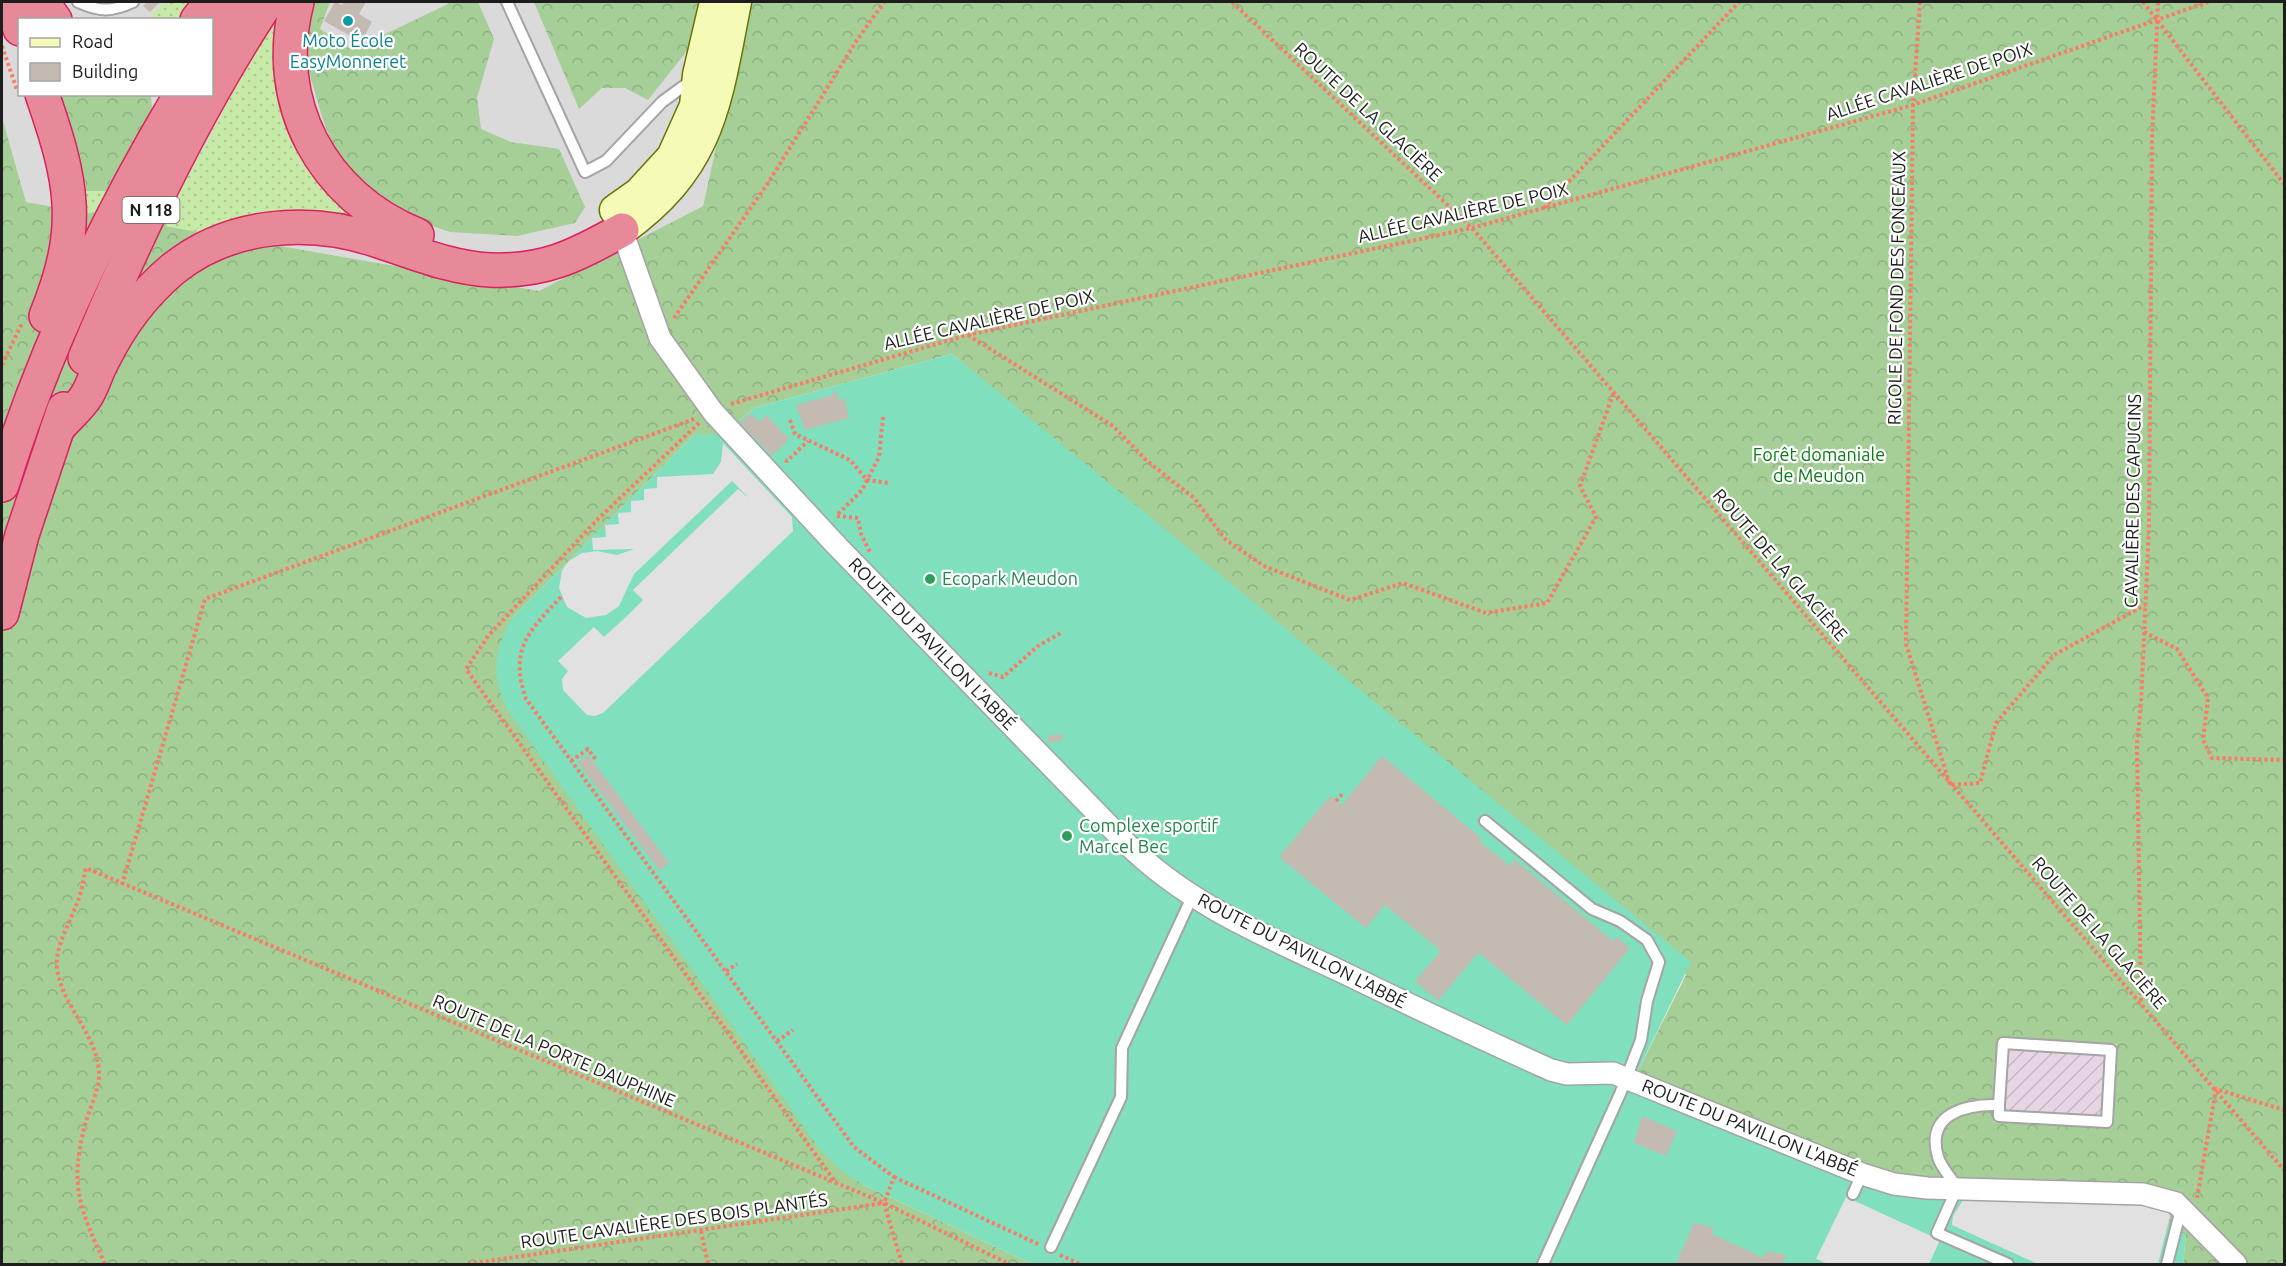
<svg xmlns="http://www.w3.org/2000/svg" width="2286" height="1266" font-family="Ubuntu,sans-serif">
  <style>
    .residential { fill: #dbdada; fill-rule: evenodd }
    .industrial { fill: url(#industrial-furrows) }
    .grass { fill: url(#grass-dots) }
    .forest { fill: url(#forest-crowns); fill-rule: evenodd }
    .pitch { fill: #80dfbc }
    .parking { fill: #e1e1e1 }
    .building { fill: #c3bab2 }
    .lines { fill: none; stroke-linecap: round; stroke-linejoin: round }
    .lane-casing { stroke: #a4a4a4; stroke-width: 14 }
    .street-casing { stroke: #a4a4a4; stroke-width: 24 }
    .secondary-casing { stroke: #667504; stroke-width: 33 }
    .highway-casing { stroke: #da225d; stroke-width: 36 }
    .path { stroke: #fb7a68; stroke-width: 4; stroke-dasharray: 3 3; stroke-linecap: butt }
    .lane { stroke: #fff; stroke-width: 10 }
    .street { stroke: #fff; stroke-width: 21 }
    .secondary { stroke: #f5fab6; stroke-width: 30 }
    .highway { stroke: #e78999; stroke-width: 33 }
    .culture-dot { fill: #0f9aa8; stroke: #fff; stroke-width: 2 }
    .leisure-dot { fill: #2e9e5b; stroke: #fff; stroke-width: 2 }
    .labels { text-anchor: middle; stroke-width: 4.5; stroke-linejoin: round; paint-order: stroke }
    .shield { fill: #fff; stroke: #616161; stroke-width: 1.5 }
    .shield-label { font-size: 16px; font-weight: bold; fill: #1d1d1d }
    .culture-label { font-size: 18px; fill: #0d838f; stroke: #fff }
    .street-label { font-size: 18px; fill: #1d1d1d; stroke: #fff }
    .park-label { font-size: 18px; fill: #0a7c16; stroke: #fff }
    .leisure-label { font-size: 18px; fill: #27864d; stroke: #fff; text-anchor: start }
  </style>
  <defs>
    <pattern id="industrial-furrows" width="10" height="10" patternUnits="userSpaceOnUse" patternTransform="scale(1.5)"><rect width="10" height="10" fill="#e8d5e4"/><path d="M-1 1l2-2M0 10L10 0M9 11l2-2" fill="none" stroke="#c7b6c3"/></pattern>
    <pattern id="grass-dots" width="8" height="8" patternUnits="userSpaceOnUse" patternTransform="scale(1.5)"><rect width="8" height="8" fill="#c7eaa8"/><path d="M2 2h.1M6 6h.1" fill="none" stroke="#aac890" stroke-width="1.8" stroke-linecap="round"/></pattern>
    <pattern id="forest-crowns" width="20" height="18" patternUnits="userSpaceOnUse" patternTransform="scale(1.5)"><rect width="20" height="18" fill="#a6ce97"/><path d="M2 6a3 3 0 1 1 6 0M12 15a3 3 0 1 1 6 0" fill="none" stroke="#8eb082"/></pattern>
  </defs>
  <rect width="100%" height="100%" fill="#efebe3"/>
  <path class="residential" d="M2,2H748L703,206L539,292L26,202L2,117ZM20,20H212V94H20Z"/>
  <path class="industrial" d="M1999,1037L2117,1044L2112,1128L1994,1122Z"/>
  <g class="grass">
    <path d="M165,2H197L183,19L146,20Z"/>
    <path d="M281,2V81L383,231L340,221L125,294Z"/>
    <path d="M81,191H110L84,247Z"/>
  </g>
  <g class="forest">
    <path d="M313,2H330L320,29L352,50L448,4L447,2H478L494,39L477,98L481,129L511,142L559,149L585,207L575,223L517,236L450,232L397,214L338,158L323,120L305,58L308,21Z"/>
    <path d="M534,2H698L690,47L648,100L625,88H602L579,109Z"/>
    <path d="M748,2H2284V1264H2183L2186,1234L2026,1195L2028,1180L1918,1177L1885,1172L1637,1073L1686,975L952,354L754,408L723,434H695L512,618L864,1185L1032,1264H2V117L26,202L539,291L703,206ZM1999,1038L2117,1044L2112,1128L1994,1122Z"/>
    <path d="M54,95H151L152,109L110,191H81Z"/>
  </g>
  <path class="pitch" d="M952,354L1691,962L1637,1073L1885,1172L1918,1177L2029,1180L2026,1195L2166,1209L2170,1216L2168,1229L2186,1234L2183,1264H1032L864,1185L842,1171L819,1148L507,709C490,672 494,653 512,618L695,434H723L754,408Z"/>
  <g class="parking">
    <path d="M723,443L792,517L793,531L603,713L595,716L587,715L563,690L562,679L568,671L558,661L594,627L604,637L628,615L643,600L633,590L738,489L749,498L732,481L634,574L619,606L606,615L586,618L567,607L559,588L562,570L569,561L582,553L597,551L617,555L634,549L593,550L592,538L606,537L605,525L619,524L618,513L631,512V501L644,500V489L657,488V477L713,474L721,462Z"/>
    <path d="M1846,1197L1940,1240L1929,1264H1828L1816,1259Z"/>
    <path d="M1965,1197L2120,1200L2165,1208L2170,1216L2158,1264H2038L1952,1225L1953,1216Z"/>
  </g>
  <g class="building">
    <path d="M147,2H160L150,12L143,6Z"/>
    <path d="M335,2L342,5L344,2H366L359,14L372,22L361,42L324,21Z"/>
    <path d="M836,391L839,400L844,398L849,418L805,430L796,405L833,395L832,392Z"/>
    <path d="M750,413L759,422L766,415L789,439L772,456L740,423Z"/>
    <path d="M1062,734L1063,740L1049,743L1048,736Z"/>
    <path d="M588,755L669,863L660,871L578,762Z"/>
    <path d="M1382,756L1481,838L1479,841L1510,866L1514,859L1613,941L1617,937L1630,948L1567,1025L1480,954H1477L1438,1001L1415,981L1441,951L1385,905L1366,928L1279,857L1330,796L1342,805Z"/>
    <path d="M1642,1116L1677,1131L1666,1156L1634,1143Z"/>
    <path d="M1694,1223L1713,1227L1712,1234L1764,1258L1766,1251L1787,1255L1782,1264H1676Z"/>
  </g>
  <g class="lines">
    <defs>
      <g id="lane">
        <path d="M78,2C100,12 111,12 133,2"/>
        <path d="M507,2L585,172L606,161L662,102L692,80"/>
        <path d="M1485,821L1592,909L1620,921L1647,940L1659,962L1647,1001L1641,1040L1620,1094L1543,1264"/>
        <path d="M1999,1105L2003,1043L2111,1050L2107,1122L1999,1116V1105C1967,1104 1925,1113 1938,1157C1941,1168 1952,1178 1957,1188L1937,1233L2008,1264"/>
        <path d="M1853,1194L1862,1174"/>
        <path d="M1051,1247L1121,1097L1122,1048L1192,897"/>
        <path d="M2167,1264L2181,1209"/>
      </g>
      <path id="street" d="M618,219L660,338L713,412L837,546L1125,842C1186,903 1263,935 1340,971C1410,1005 1480,1038 1551,1070L1567,1074L1613,1073L1862,1174L1894,1184L1927,1188L2143,1194L2176,1203L2236,1264"/>
      <g id="secondary">
        <path d="M615,210L639,193L672,157L695,106L698,75L715,2"/>
        <path d="M622,230C712,165 716,103 736,2"/>
      </g>
      <g id="highway">
        <path d="M11,2L20,29"/>
        <path d="M42,2L55,20"/>
        <path d="M297,2C271,102 322,197 417,235"/>
        <path d="M197,20L211,2"/>
        <path d="M212,43L237,2"/>
        <path d="M42,94C73,183 82,227 46,316"/>
        <path d="M85,358C136,235 194,113 267,2"/>
        <path d="M57,429C66,418 80,407 87,395C93,385 96,373 102,362C119,327 143,294 173,269C230,223 308,218 376,240C413,252 450,268 490,270C544,272 576,256 622,230"/>
        <path d="M2,485C44,350 108,216 181,94"/>
        <path d="M2,613L22,535L64,409"/>
      </g>
    </defs>
    <use href="#lane" class="lane-casing"/>
    <use href="#street" class="street-casing"/>
    <use href="#secondary" class="secondary-casing"/>
    <use href="#highway" class="highway-casing"/>
    <g class="path">
      <path d="M1232,2L1472,228L2284,1170"/>
      <path d="M1920,2L1913,105L1906,644L1950,785L1980,783L1996,723L2054,655L2145,605"/>
      <path d="M2143,2L2284,184"/>
      <path d="M2,46L17,90"/>
      <path d="M1544,208L1739,2"/>
      <path d="M674,318L768,183L857,40L884,2"/>
      <path d="M968,335L1113,426L1147,461L1194,498L1226,540L1264,566L1350,600L1403,583L1486,613L1547,603L1596,517L1580,486L1614,392"/>
      <path d="M2,365L22,323"/>
      <path d="M731,404L967,335L1472,228L1913,105L2208,2"/>
      <path d="M883,417L879,457L867,480L890,483"/>
      <path d="M790,420L795,434L850,460L867,480L862,490L836,516"/>
      <path d="M699,423L598,519L488,636L466,669L836,1183"/>
      <path d="M785,460L787,461L808,441"/>
      <path d="M837,516L858,518L861,534L870,552"/>
      <path d="M561,597C528,632 509,649 526,699L854,1147L894,1177L884,1203"/>
      <path d="M2144,632L2177,649L2208,698L2203,740L2212,758L2284,760"/>
      <path d="M989,673L1003,677L1038,646L1061,633"/>
      <path d="M571,761L588,749L596,760"/>
      <path d="M1336,801L1344,792"/>
      <path d="M122,885L205,599L694,419"/>
      <path d="M726,971L737,964"/>
      <path d="M2141,1001L2137,745L2141,703L2149,527L2152,141L2158,2"/>
      <path d="M777,1041L793,1030"/>
      <path d="M894,1177L1040,1245"/>
      <path d="M2197,1198L2216,1089L2284,1110"/>
      <path d="M884,1203L902,1264"/>
      <path d="M701,1231L708,1264"/>
      <path d="M1060,1255L1080,1264"/>
      <path d="M105,1264C80,1209 69,1186 85,1125C89,1110 100,1088 99,1073C97,1033 62,1007 57,968C55,946 70,923 77,903C82,892 83,880 86,868L884,1203L1009,1264"/>
      <path d="M468,1264L884,1203"/>
    </g>
    <use href="#lane" class="lane"/>
    <use href="#street" class="street"/>
    <use href="#secondary" class="secondary"/>
    <use href="#highway" class="highway"/>
  </g>
  <circle class="culture-dot" cx="348" cy="21" r="6"/>
  <g class="leisure-dot">
    <circle cx="930" cy="579" r="6"/>
    <circle cx="1067" cy="836" r="6"/>
  </g>
  <g class="labels">
    <rect class="shield" x="122.5" y="197" width="57" height="26" rx="4.5"/>
    <g class="shield-label">
      <text x="151" y="216">N 118</text>
    </g>
    <g class="culture-label">
      <text x="348" y="47">Moto École<tspan x="348" dy="21">EasyMonneret</tspan></text>
    </g>
    <g class="street-label">
      <text transform="translate(1929 82) rotate(-18)" y="6">ALLÉE CAVALIÈRE DE POIX</text>
      <text transform="translate(1368 112) rotate(43)" y="6">ROUTE DE LA GLACIÈRE</text>
      <text transform="translate(1463 213) rotate(-13)" y="6">ALLÉE CAVALIÈRE DE POIX</text>
      <text transform="translate(1897 288) rotate(-89)" y="6">RIGOLE DE FOND DES FONCEAUX</text>
      <text transform="translate(989 320) rotate(-13)" y="6">ALLÉE CAVALIÈRE DE POIX</text>
      <text transform="translate(2133 501) rotate(-89)" y="6">CAVALIÈRE DES CAPUCINS</text>
      <text transform="translate(1780 565) rotate(49)" y="6">ROUTE DE LA GLACIÈRE</text>
      <text transform="translate(932 644) rotate(46)" y="6">ROUTE DU PAVILLON L'ABBÉ</text>
      <text transform="translate(2099 933) rotate(49)" y="6">ROUTE DE LA GLACIÈRE</text>
      <text transform="translate(1302 951) rotate(27)" y="6">ROUTE DU PAVILLON L'ABBÉ</text>
      <text transform="translate(554 1051) rotate(23)" y="6">ROUTE DE LA PORTE DAUPHINE</text>
      <text transform="translate(1750 1128) rotate(22)" y="6">ROUTE DU PAVILLON L'ABBÉ</text>
      <text transform="translate(674 1221) rotate(-8)" y="6">ROUTE CAVALIÈRE DES BOIS PLANTÉS</text>
    </g>
    <g class="park-label">
      <text x="1819" y="461">Forêt domaniale<tspan x="1819" dy="21">de Meudon</tspan></text>
    </g>
    <g class="leisure-label">
      <text x="942" y="585">Ecopark Meudon</text>
      <text x="1079" y="832">Complexe sportif<tspan x="1079" dy="21">Marcel Bec</tspan></text>
    </g>
  </g>
  <rect width="2286" height="1266" fill="none" stroke="#1d1d1d" stroke-width="6"/>
  <rect x="18" y="18" width="195" height="78" fill="#ffffff" stroke="#a5a5a5" stroke-width="1.5"/>
  <rect x="30" y="38" width="30" height="9" fill="#f5fab6" stroke="#a5a5a5" stroke-width="1.5"/>
  <text x="72" y="48" font-size="18" fill="#1d1d1d">Road</text>
  <rect x="30" y="63" width="30" height="18" fill="#c3bab2" stroke="#a5a5a5" stroke-width="1.5"/>
  <text x="72" y="78" font-size="18" fill="#1d1d1d">Building</text>
</svg>
